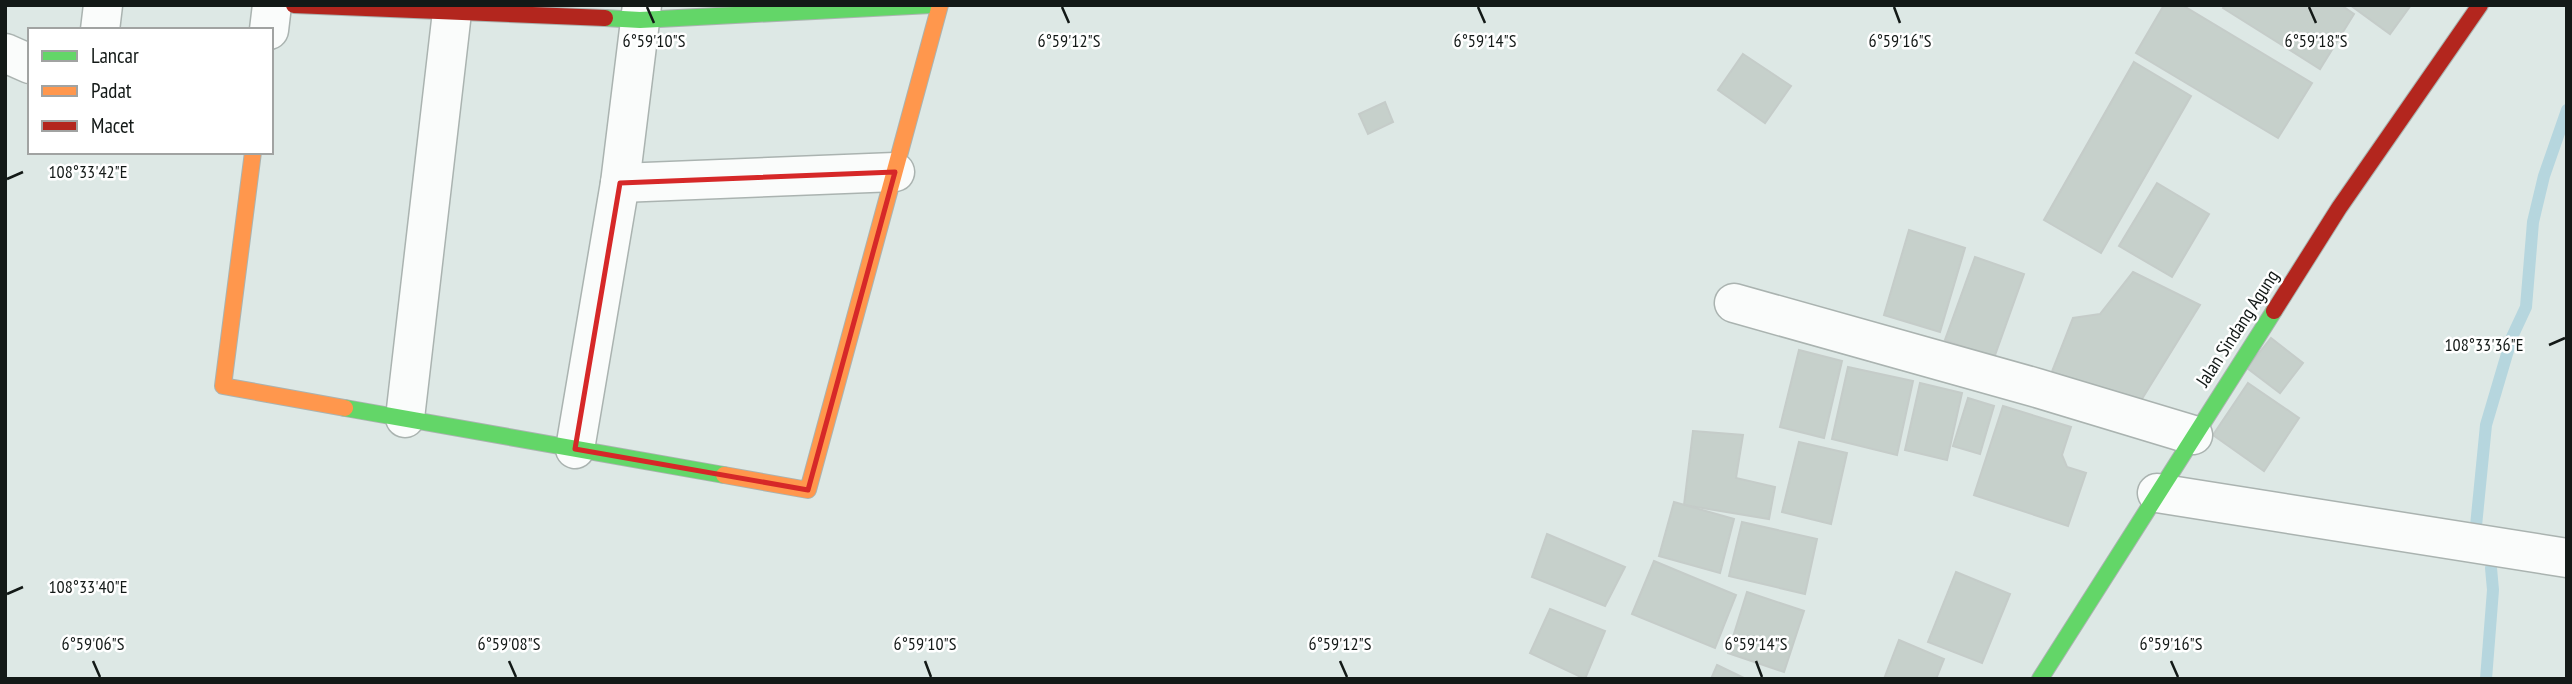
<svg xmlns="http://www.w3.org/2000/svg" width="2572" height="684" font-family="'PT Sans Narrow',sans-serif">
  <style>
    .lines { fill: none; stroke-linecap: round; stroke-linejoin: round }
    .stream { stroke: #b6d6de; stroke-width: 12 }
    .building { fill: #c6d0cb; stroke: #c5ccc9; stroke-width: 2 }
    .street-casing { stroke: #aab3b0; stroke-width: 41 }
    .fast-casing { stroke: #aab3b0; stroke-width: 18 }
    .slow-casing { stroke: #aab3b0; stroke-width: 18 }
    .jam-casing { stroke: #aab3b0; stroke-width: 18 }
    .street { stroke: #fafcfb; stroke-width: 38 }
    .fast { stroke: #63d668; stroke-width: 16 }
    .slow { stroke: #ff974d; stroke-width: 16 }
    .jam { stroke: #b3261e; stroke-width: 16 }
    .marked { fill: none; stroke: #d62828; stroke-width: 5; stroke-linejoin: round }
    .ticks { fill: none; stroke: #131917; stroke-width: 2.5 }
    .labels { text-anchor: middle; stroke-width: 5; stroke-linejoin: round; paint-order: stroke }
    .street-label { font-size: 19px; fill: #131917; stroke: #fff }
    .ticks-label { font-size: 18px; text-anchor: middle; fill: #131917; stroke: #fff; stroke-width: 5; stroke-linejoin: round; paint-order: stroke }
  </style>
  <rect width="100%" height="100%" fill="#dde8e5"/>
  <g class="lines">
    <g class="stream">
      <path d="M2475,536L2486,425L2512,337L2526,307L2533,222L2544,176L2567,110"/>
      <path d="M2486,679L2493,590L2491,568"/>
    </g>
  </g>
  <g class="building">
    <path d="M2164,5H2182L2312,83L2278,138L2136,53Z"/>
    <path d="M2225,5H2341L2354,14L2320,69L2223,8Z"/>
    <path d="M2350,5H2411L2390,34Z"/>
    <path d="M1743,54L1791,86L1765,123L1718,90Z"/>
    <path d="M2134,62L2191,96L2101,253L2044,220Z"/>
    <path d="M1385,102L1393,122L1368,134L1359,114Z"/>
    <path d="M2157,183L2209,214L2172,277L2119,246Z"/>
    <path d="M1909,230L1965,248L1940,332L1884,315Z"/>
    <path d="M1975,257L2024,274L1994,358L1945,340Z"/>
    <path d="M2133,272L2200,305L2132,415L2046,387L2073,318L2100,314Z"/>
    <path d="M2271,338L2303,363L2280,393L2247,368Z"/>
    <path d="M1799,350L1842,361L1824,438L1780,427Z"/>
    <path d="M1848,367L1913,381L1897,455L1832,439Z"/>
    <path d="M1920,383L1962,393L1947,460L1905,450Z"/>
    <path d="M2248,383L2299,418L2264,471L2213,435Z"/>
    <path d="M1968,398L1994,406L1980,454L1953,446Z"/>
    <path d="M2003,406L2071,427L2062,455L2067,467L2086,473L2068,526L1974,495Z"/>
    <path d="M1693,431L1743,435L1736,478L1775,487L1769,519L1684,505Z"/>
    <path d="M1799,442L1847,453L1831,524L1782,512Z"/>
    <path d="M1674,502L1734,519L1720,573L1659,556Z"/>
    <path d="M1742,522L1817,539L1805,594L1729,576Z"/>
    <path d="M1547,534L1625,567L1605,606L1532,577Z"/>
    <path d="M1654,561L1736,595L1715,648L1632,614Z"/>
    <path d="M1956,572L2010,594L1982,663L1928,642Z"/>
    <path d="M1747,592L1804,611L1784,672L1728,653Z"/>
    <path d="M1550,609L1605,631L1585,679L1530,653Z"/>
    <path d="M1899,640L1944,659L1936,679H1884Z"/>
    <path d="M1717,665L1746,679H1711Z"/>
  </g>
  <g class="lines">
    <defs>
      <g id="street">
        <path d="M100,30L103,5"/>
        <path d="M269,30L272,5"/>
        <path d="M5,53L30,64"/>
        <path d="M620,183L895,172"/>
        <path d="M1734,303L2037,388L2193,435"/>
        <path d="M405,418L452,12"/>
        <path d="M575,449L620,183L642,5"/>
        <path d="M2157,493L2567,558"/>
      </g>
      <g id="fast">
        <path d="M605,18L640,20L931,5"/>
        <path d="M345,408L724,475"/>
        <path d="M2040,679L2274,311"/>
      </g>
      <g id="slow">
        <path d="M253,152L223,386L345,408"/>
        <path d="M724,475L808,490L940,5"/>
      </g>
      <g id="jam">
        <path d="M294,5L605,18"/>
        <path d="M2274,311L2339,208L2480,5"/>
      </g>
    </defs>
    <use href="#street" class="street-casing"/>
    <use href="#fast" class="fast-casing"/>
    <use href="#slow" class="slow-casing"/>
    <use href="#jam" class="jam-casing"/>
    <use href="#street" class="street"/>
    <use href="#fast" class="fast"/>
    <use href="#slow" class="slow"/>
    <use href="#jam" class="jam"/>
  </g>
  <path class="marked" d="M895,172L808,490L575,449L620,183Z"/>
  <path class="ticks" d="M647,7L654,23M1062,7L1069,23M1478,7L1485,23M1894,7L1900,23M2309,7L2316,23M7,179L23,172M2549,345L2565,338M7,594L23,587M93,661L100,677M509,661L516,677M925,661L931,677M1340,661L1347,677M1756,661L1762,677M2171,661L2178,677"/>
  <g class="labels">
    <g class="street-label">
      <text transform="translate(2237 328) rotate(-57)" y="7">Jalan Sindang Agung</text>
    </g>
  </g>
  <g class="ticks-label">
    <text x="654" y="47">6°59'10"S</text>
    <text x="1069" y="47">6°59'12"S</text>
    <text x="1485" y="47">6°59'14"S</text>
    <text x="1900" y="47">6°59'16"S</text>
    <text x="2316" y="47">6°59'18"S</text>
    <text x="88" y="178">108°33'42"E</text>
    <text x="2484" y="351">108°33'36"E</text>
    <text x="88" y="593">108°33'40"E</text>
    <text x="93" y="650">6°59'06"S</text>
    <text x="509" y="650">6°59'08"S</text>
    <text x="925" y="650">6°59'10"S</text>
    <text x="1340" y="650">6°59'12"S</text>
    <text x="1756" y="650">6°59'14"S</text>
    <text x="2171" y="650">6°59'16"S</text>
  </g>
  <rect width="2572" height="684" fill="none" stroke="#131917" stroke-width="14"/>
  <rect x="28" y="28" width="245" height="126" fill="#ffffff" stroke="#a1a3a2" stroke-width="2"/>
  <rect x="42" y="51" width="35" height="10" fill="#63d668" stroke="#a1a3a2" stroke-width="2"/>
  <text x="91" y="63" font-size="21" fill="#131917">Lancar</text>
  <rect x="42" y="86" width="35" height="10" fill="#ff974d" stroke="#a1a3a2" stroke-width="2"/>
  <text x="91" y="98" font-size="21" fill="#131917">Padat</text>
  <rect x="42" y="121" width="35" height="10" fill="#b3261e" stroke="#a1a3a2" stroke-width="2"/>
  <text x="91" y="133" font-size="21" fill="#131917">Macet</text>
</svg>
